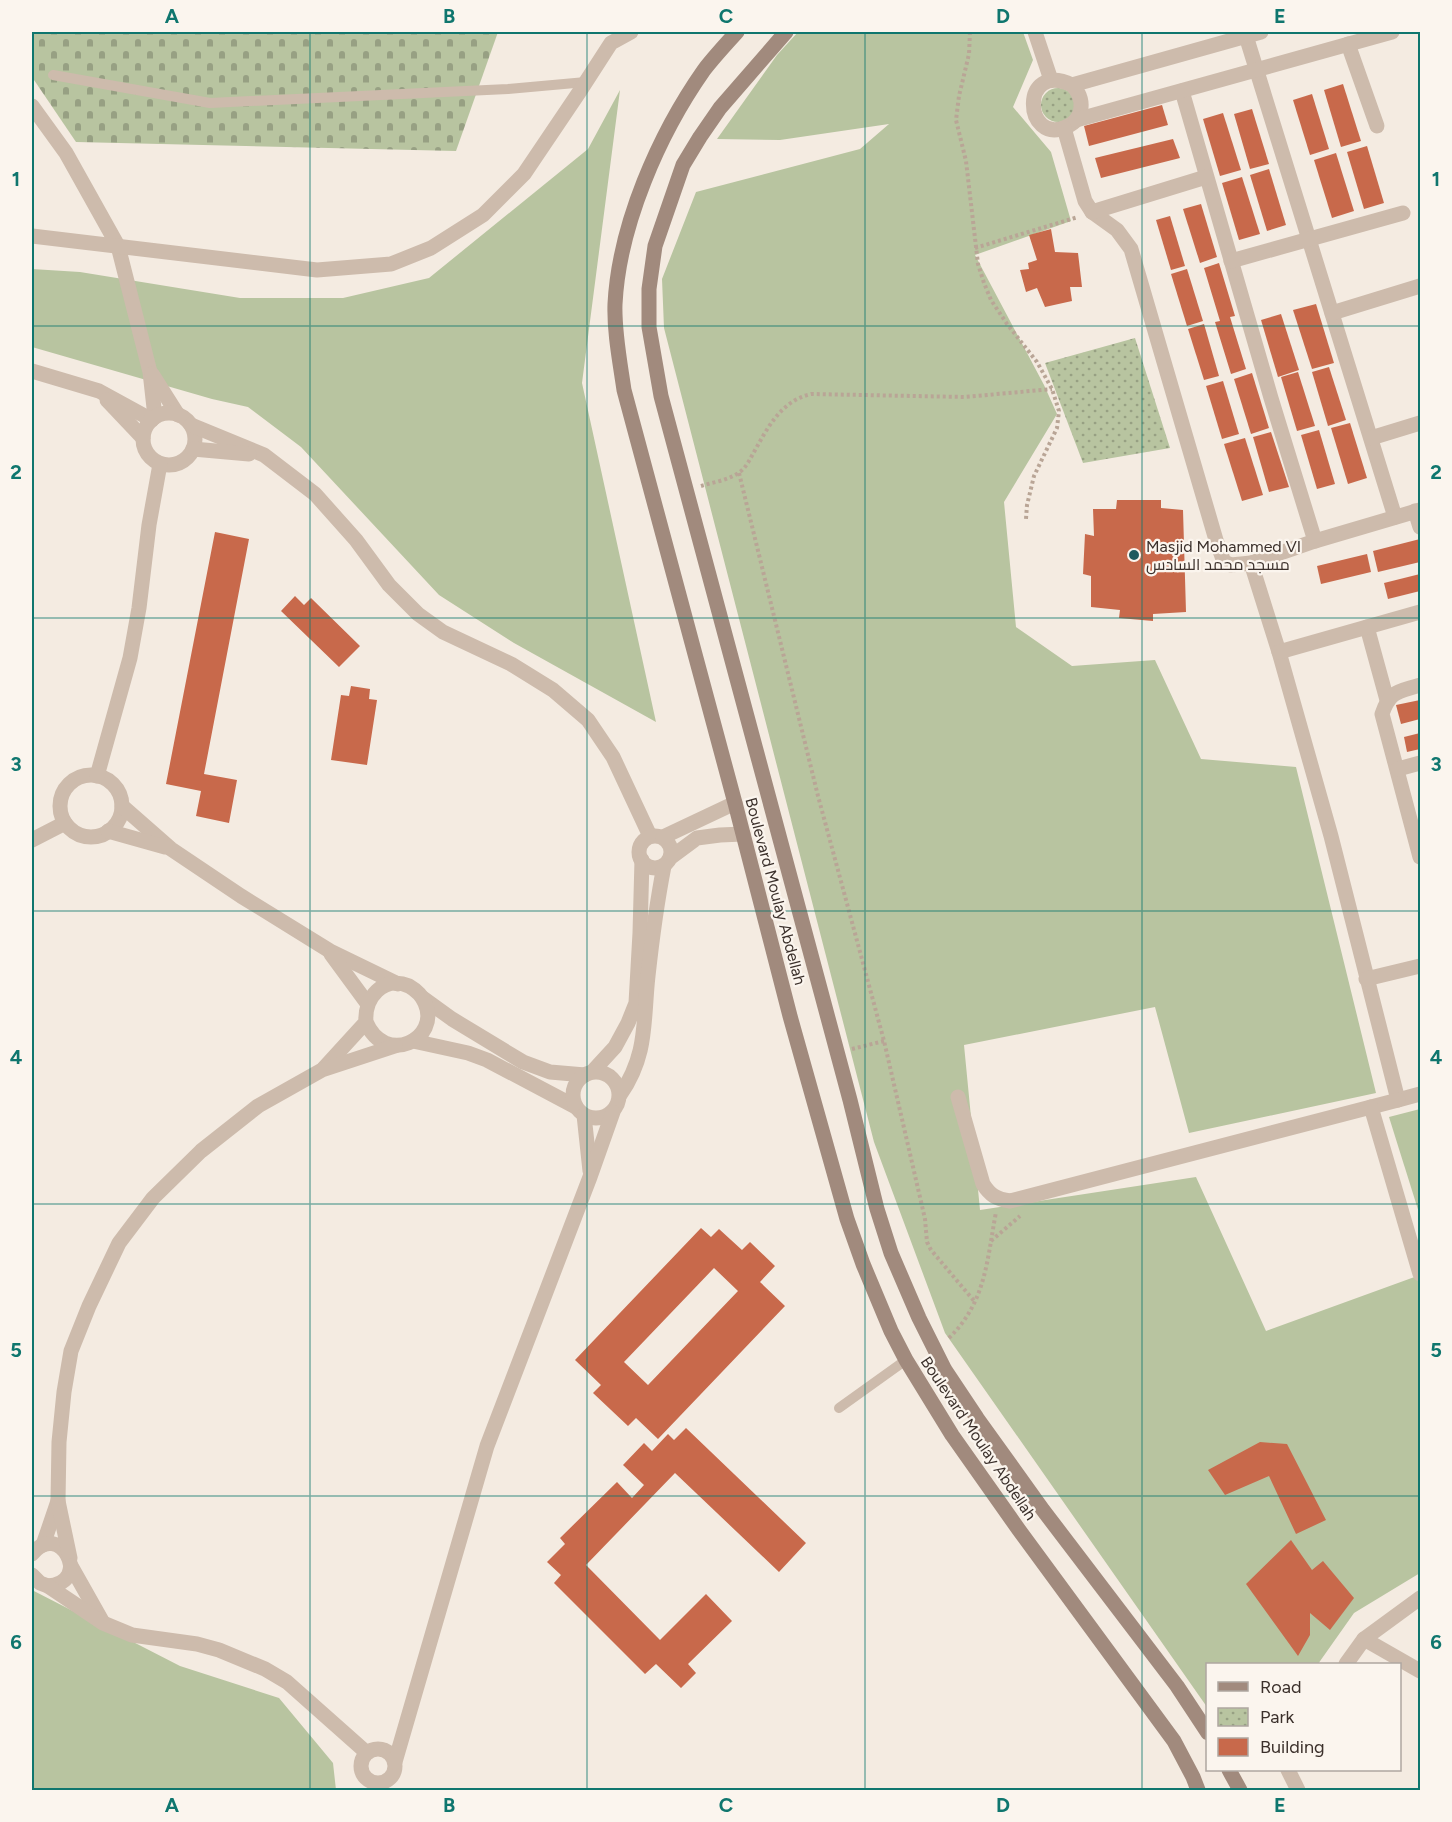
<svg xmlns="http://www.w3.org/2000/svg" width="1452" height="1822" font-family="Figtree,Cairo,sans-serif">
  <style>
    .grass { fill: #b8c4a0 }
    .cemetery { fill: url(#cemetery-stones) }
    .park { fill: url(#park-dots) }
    .building { fill: #c8694b; fill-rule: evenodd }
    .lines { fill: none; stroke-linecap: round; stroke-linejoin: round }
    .path { stroke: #b9a596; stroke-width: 4; stroke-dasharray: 3 3; stroke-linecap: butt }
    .lane { stroke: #cdbbac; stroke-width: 10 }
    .street { stroke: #cdbbac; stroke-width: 15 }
    .secondary { stroke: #a18a7d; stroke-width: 15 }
    .grid { fill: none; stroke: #0f766e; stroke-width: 1.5; stroke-opacity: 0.55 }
    .poi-dot { fill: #1f5a5e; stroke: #fbf5ee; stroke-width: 2 }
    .labels { text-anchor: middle; stroke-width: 4.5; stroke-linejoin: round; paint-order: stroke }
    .poi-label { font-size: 16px; fill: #3b302b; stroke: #fbf5ee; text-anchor: start }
    .street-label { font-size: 16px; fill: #3b302b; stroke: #fbf5ee }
    .neatline { fill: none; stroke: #0f766e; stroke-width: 2 }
    .grid-label { font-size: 20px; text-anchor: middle; font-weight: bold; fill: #0f766e }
  </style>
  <defs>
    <pattern id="cemetery-stones" width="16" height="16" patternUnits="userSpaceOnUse" patternTransform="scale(1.5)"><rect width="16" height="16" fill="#b8c4a0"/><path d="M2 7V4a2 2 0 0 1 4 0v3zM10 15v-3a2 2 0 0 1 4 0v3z" fill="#97a083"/></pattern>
    <pattern id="park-dots" width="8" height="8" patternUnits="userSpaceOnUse" patternTransform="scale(1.5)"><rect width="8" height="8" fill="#b8c4a0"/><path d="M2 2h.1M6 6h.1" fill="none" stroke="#97a083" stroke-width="1.8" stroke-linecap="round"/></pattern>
  </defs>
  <rect width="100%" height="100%" fill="#f4ebe1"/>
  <g class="grass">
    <path d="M798,32H1023L1033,60L1013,107L1051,152L1071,221L975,255L1044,385L1057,414L1004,502L1016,627L1072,666L1155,660L1201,759L1296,767L1376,1093L1189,1133L1155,1007L964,1045L980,1210L1196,1177L1266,1331L1420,1275V1573L1354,1613L1318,1664H1208L1207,1707L945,1333L874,1142L664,328L662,279L696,192L860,149L889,124L780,140L717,139L777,55Z"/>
    <path d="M620,90L582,383L656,722L514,643L439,595L301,447L248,407L212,399L32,347V269L80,272L240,298H343L429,278L588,149Z"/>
    <path d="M1420,1109V1216L1389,1117Z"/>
    <path d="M32,1590L180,1666L279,1698L333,1763L336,1790H32Z"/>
  </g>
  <path class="cemetery" d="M32,32H498L456,151L76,142L32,77Z"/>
  <g class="park">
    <circle cx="1058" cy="105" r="17"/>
    <path d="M1135,338L1170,448L1083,463L1045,363Z"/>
  </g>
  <g class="building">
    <path d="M1343,84L1361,141L1341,147L1324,90Z"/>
    <path d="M1312,94L1329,149L1310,155L1293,100Z"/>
    <path d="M1162,105L1168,125L1089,146L1084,126Z"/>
    <path d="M1252,109L1269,164L1250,169L1234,114Z"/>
    <path d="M1223,113L1241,170L1220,176L1203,119Z"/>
    <path d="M1173,139L1180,158L1101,178L1095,158Z"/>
    <path d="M1367,146L1384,203L1364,209L1347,152Z"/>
    <path d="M1336,153L1354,211L1332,218L1314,160Z"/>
    <path d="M1269,169L1286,225L1267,231L1250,175Z"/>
    <path d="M1242,177L1260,234L1239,240L1222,183Z"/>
    <path d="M1201,204L1217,257L1200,263L1183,209Z"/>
    <path d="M1170,216L1185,266L1171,270L1156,220Z"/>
    <path d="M1051,229L1055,252L1078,253L1082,287H1070L1072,301L1045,307L1037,288L1026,292L1020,270L1029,269L1028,263L1037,260L1029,235Z"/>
    <path d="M1219,263L1235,316L1230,317L1246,369L1231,374L1215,322L1220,321L1204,268Z"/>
    <path d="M1187,269L1203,321L1187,326L1171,274Z"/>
    <path d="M1316,304L1334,363L1312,369L1293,310Z"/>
    <path d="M1281,314L1299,370L1278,377L1261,320Z"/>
    <path d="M1204,324L1219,376L1204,380L1188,329Z"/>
    <path d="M1329,367L1346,420L1328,426L1312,372Z"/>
    <path d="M1298,372L1315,426L1297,431L1281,377Z"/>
    <path d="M1252,373L1269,428L1251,434L1234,379Z"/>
    <path d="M1223,381L1239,434L1222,439L1206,386Z"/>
    <path d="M1350,423L1367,478L1348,484L1331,428Z"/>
    <path d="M1319,430L1335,484L1317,489L1301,435Z"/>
    <path d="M1271,432L1289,487L1269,492L1253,437Z"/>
    <path d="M1245,438L1263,495L1242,501L1224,444Z"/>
    <path d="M1117,500H1161V508L1183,510L1186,612L1153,614V621L1119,618L1120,610L1091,607V576L1083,574L1085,534L1094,536L1093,509H1116Z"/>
    <path d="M215,532L249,539L204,774L237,780L229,823L196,816L201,791L166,784Z"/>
    <path d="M1420,539V562L1378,572L1373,551Z"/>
    <path d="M1367,554L1371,572L1321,584L1317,566Z"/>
    <path d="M1420,574V591L1388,599L1384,583Z"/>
    <path d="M295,596L304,605L311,598L360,646L339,667L281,611Z"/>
    <path d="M351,686L370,689L369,699L377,700L367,765L331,760L341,695L349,696Z"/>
    <path d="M1420,700V719L1401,724L1396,705Z"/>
    <path d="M1420,733V749L1407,752L1404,737Z"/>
    <path d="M701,1228L711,1237L719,1229L742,1250L750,1242L775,1266L760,1282L785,1306L658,1439L636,1418L628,1426L593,1393L601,1385L575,1360ZM714,1268L738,1291L648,1385L624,1362Z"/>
    <path d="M686,1428L806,1543L779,1572L675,1473L586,1565L660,1640L706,1594L732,1621L688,1664L696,1673L681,1688L656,1664L645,1674L554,1583L561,1575L547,1562L565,1544L560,1538L617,1482L632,1498L644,1485L623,1465L644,1443L652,1451L668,1434L674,1440Z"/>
    <path d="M1260,1442L1287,1444L1326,1520L1296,1534L1269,1476L1225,1495L1208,1470Z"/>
    <path d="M1291,1540L1312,1570L1323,1561L1354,1598L1330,1630L1310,1613V1635L1298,1656L1246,1584Z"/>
  </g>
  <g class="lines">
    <g class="path">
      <path d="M970,32L969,54L959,96L956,120L966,161L978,264L984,283L991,300L1007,324L1037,362L1052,389L1059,411L1057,428L1034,476L1027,505L1026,519"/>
      <path d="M975,248L1078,217"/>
      <path d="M739,473L818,796L884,1041L925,1219L927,1242L931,1250L975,1302"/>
      <path d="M701,486C714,482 730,480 741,471C747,466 750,459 754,452C768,427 781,401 811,394L965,397L1052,389"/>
      <path d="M852,1049L884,1041"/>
      <path d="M991,1241L1020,1216"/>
      <path d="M949,1338C986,1302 987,1260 996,1212"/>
    </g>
    <g class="lane">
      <path d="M53,75L210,103L508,89L586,82"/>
      <path d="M839,1408L906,1360"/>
    </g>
    <g class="street">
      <path d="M1035,32L1051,80"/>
      <path d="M1246,36L1395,517"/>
      <path d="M1348,44L1377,126"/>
      <path d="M1072,85C1085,98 1085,119 1066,127C1024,146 1019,60 1072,85L1261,32"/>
      <path d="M1182,91L1271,398L1315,541"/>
      <path d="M32,106L66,153L118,246L150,372L155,417"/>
      <path d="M1076,120L1392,32"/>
      <path d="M1064,128L1085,201L1092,212L1117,230L1131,249L1216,540L1224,562L1231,565L1251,563L1315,541L1420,510"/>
      <path d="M1092,212L1206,177"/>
      <path d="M32,236L317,270L391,264L431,248L483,215L524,174L580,91L611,43L631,32"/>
      <path d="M1231,261L1403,213"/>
      <path d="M1332,313L1420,286"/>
      <path d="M32,371L99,391L152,420"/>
      <path d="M152,374L178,415"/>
      <path d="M107,400L143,438"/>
      <circle cx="169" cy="439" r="26"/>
      <path d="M191,425L264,455L315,494L356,540L389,585L418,614L443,632L511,664L553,690L588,720L613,757L650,836"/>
      <path d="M1371,438L1420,423"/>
      <path d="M193,449L249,454"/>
      <path d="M1415,511L1420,527"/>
      <path d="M1251,563L1279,652L1331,836L1398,1100L1420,1094"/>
      <path d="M1367,627L1387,700"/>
      <path d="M1279,652L1420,612"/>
      <path d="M1420,685C1399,692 1390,690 1382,714L1420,857"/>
      <path d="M1398,769L1420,763"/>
      <circle cx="91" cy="806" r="31"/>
      <path d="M97,776L130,658L139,608L149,525L160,464"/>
      <path d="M122,806L171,849L241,896L330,951L398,984"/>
      <path d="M108,831L165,847"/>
      <circle cx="655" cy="852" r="16"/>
      <path d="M663,837L735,803"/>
      <path d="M32,840L65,823"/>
      <path d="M670,858L697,838L720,835L743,834"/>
      <path d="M331,954L367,1003"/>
      <path d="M1366,979L1420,966"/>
      <path d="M423,998L452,1019L523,1062L550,1072L585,1075"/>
      <path d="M413,1041L468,1053L487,1060L576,1107"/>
      <path d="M324,1068L366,1022C364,998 383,975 409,986C416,990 422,996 425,1003C441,1039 385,1067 366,1022"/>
      <circle cx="596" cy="1095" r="23"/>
      <path d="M592,1072L615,1047L628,1023L636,1003L640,933L642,860"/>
      <path d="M620,1095C648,1055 643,1021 648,976C652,939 657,902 664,866"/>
      <path d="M958,1097L983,1184C990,1195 996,1199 1010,1201L1398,1100"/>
      <path d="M1371,1107L1420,1274"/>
      <path d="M584,1115L590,1171"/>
      <path d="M43,1545L58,1501"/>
      <path d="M32,1554C59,1519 94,1582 48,1586"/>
      <path d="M70,1558L58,1501L59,1442L64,1392L71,1351L89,1306L119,1243L153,1198L201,1151L258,1106L322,1070L395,1046"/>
      <path d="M71,1566L102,1621"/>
      <path d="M32,1575L40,1583L48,1586L103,1623L132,1635L197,1644L219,1650L265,1669L287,1682L367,1753"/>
      <path d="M1364,1639L1420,1671"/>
      <path d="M1346,1664L1364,1639L1420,1598"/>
      <circle cx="378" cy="1766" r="17"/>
      <path d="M395,1762L487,1446L590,1177L613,1112"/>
      <path d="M1288,1770L1298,1790"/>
    </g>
    <g class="secondary">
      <path d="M737,32C726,44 714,57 704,70C659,134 619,225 615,304C614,332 620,362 624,390L735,803L790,1016L847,1219L863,1264L891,1331L906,1360L952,1435L1019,1530L1174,1741L1193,1777L1198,1790"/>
      <path d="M786,32L720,108L700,137L683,165L655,246L649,289V327L661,396L850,1100L877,1209L891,1253L919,1318L945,1370L977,1418L1043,1510L1177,1686L1208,1733"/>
      <path d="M1229,1770L1240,1790"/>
    </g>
  </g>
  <path class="grid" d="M310,32V1790M587,32V1790M865,32V1790M1142,32V1790M32,326H1420M32,618H1420M32,911H1420M32,1204H1420M32,1496H1420"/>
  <circle class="poi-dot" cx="1134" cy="555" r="6"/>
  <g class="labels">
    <g class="poi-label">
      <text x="1146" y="552">Masjid Mohammed VI<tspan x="1146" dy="18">مسجد محمد السادس</tspan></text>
    </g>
    <g class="street-label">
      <text transform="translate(776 891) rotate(75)" y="6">Boulevard Moulay Abdellah</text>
      <text transform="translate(979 1438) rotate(56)" y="6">Boulevard Moulay Abdellah</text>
    </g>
  </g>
  <rect width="1452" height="1822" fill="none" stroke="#fbf5ee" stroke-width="66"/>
  <rect x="1206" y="1663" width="195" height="108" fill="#fbf5ee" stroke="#aea6a0" stroke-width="1.5"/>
  <rect x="1218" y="1682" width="30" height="9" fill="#a18a7d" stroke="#aea6a0" stroke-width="1.5"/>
  <text x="1260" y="1693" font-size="18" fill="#3b302b">Road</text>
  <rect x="1218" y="1708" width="30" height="18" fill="url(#park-dots)" stroke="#aea6a0" stroke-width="1.5"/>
  <text x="1260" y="1723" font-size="18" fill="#3b302b">Park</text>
  <rect x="1218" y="1738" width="30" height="18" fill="#c8694b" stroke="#aea6a0" stroke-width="1.5"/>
  <text x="1260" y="1753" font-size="18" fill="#3b302b">Building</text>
  <rect x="33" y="33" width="1386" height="1756" class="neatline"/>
  <g class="grid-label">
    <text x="172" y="23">A</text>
    <text x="449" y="23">B</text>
    <text x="726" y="23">C</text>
    <text x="1003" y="23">D</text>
    <text x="1280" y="23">E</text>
    <text x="16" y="186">1</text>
    <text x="1436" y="186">1</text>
    <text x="16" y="479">2</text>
    <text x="1436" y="479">2</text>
    <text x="16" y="771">3</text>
    <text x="1436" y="771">3</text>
    <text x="16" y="1064">4</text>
    <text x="1436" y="1064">4</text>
    <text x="16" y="1357">5</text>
    <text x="1436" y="1357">5</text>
    <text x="16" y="1649">6</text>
    <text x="1436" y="1649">6</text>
    <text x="172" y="1812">A</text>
    <text x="449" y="1812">B</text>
    <text x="726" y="1812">C</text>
    <text x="1003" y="1812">D</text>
    <text x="1280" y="1812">E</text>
  </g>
</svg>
